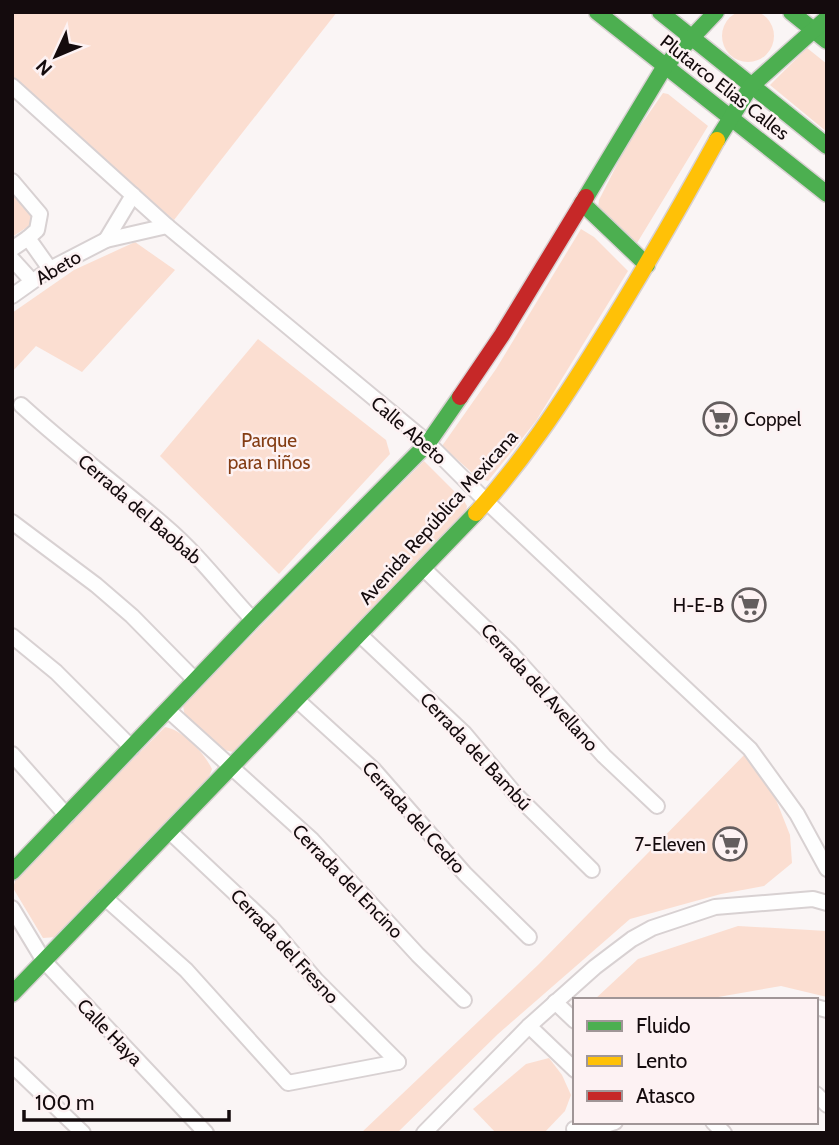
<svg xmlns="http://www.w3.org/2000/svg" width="839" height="1145" font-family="Cabin,sans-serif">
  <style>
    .green { fill: #fbded1 }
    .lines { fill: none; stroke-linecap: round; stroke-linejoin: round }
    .street-casing { stroke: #d8d1d2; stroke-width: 18 }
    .fast-casing { stroke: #d8d1d2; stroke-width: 19 }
    .slow-casing { stroke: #d8d1d2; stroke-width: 19 }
    .jam-casing { stroke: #d8d1d2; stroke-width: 19 }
    .street { stroke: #fefefe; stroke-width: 14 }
    .fast { stroke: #4caf50; stroke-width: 16 }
    .slow { stroke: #ffc107; stroke-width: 16 }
    .jam { stroke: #c62828; stroke-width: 16 }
    .labels { text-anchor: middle; stroke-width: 5; stroke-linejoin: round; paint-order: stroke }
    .street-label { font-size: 19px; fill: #140b0d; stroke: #fdf2f3 }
    .poi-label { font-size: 19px; fill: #140b0d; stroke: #fdf2f3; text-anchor: end }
    .park-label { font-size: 19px; fill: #843d14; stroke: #fdf2f3 }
  </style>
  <rect width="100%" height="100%" fill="#faf5f5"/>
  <g class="green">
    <circle cx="748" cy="36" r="26"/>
    <path d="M12,12H337L174,220L127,182L12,80Z"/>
    <path d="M807,48L827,64V132L770,85Z"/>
    <path d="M663,93L668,94L708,126L637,243L598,208L599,200L627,145Z"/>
    <path d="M12,190L35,214L32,224L12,237Z"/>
    <path d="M581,229L594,237L628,271L536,421L488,481L478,478L442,446L496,369Z"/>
    <path d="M135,242L175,270L82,372L36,346L12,372V313L74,270Z"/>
    <path d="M258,339L386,440L390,454L279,574L160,456Z"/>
    <path d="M424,461L464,501L467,506L466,512L233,752L220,749L185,718L183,705Z"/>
    <path d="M165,727C183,730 204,753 212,769L207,782L57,937L43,938L13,888L17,875Z"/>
    <path d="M750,749L769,782L790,835L792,863L764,886L721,894L630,919L498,1034L397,1133H361L539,964Z"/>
    <path d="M738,926L827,931V997L781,986L701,1000H594L638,959Z"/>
    <path d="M549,1058L562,1075L571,1095L565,1111L544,1133H496L473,1109L526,1064Z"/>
  </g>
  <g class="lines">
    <defs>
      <g id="street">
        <path d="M12,86L167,226L428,443L486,501L750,749L797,814L827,869"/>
        <path d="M12,181L40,214L37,230L28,238L50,269"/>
        <path d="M106,240L133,195"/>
        <path d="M12,249L28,238"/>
        <path d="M12,259L32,281"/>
        <path d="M12,296L50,269L106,240L167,226"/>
        <path d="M21,405C67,447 117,485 165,526C198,554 224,589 253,620"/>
        <path d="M12,522L96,585L132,616L195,680"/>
        <path d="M424,569L510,652L604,756L657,806"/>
        <path d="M359,634L464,733L516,795L592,870"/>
        <path d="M12,636L56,672L132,748"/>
        <path d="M296,699L374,770L465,874L529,937"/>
        <path d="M168,710L312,840L418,955L464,1000"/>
        <path d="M12,754L67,816"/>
        <path d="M170,832L270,926L316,980L398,1062"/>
        <path d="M104,897L186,970L288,1083L398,1062"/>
        <path d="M12,908L44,961L206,1133"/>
        <path d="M555,1002L575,1021"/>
        <path d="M816,1007L827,1010"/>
        <path d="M529,1026L575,1070"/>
        <path d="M12,1065L83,1133"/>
        <path d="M816,1094L827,1105"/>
        <path d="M713,1122L724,1133"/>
        <path d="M574,1129L596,1128L615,1122"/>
        <path d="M424,1133L529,1026L595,967L632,939L652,928L715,907L813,899L827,903"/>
      </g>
      <g id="fast">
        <path d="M597,12L827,194"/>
        <path d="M660,12L827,146"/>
        <path d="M791,12L827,41"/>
        <path d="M717,140L751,86L827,18"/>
        <path d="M586,197L665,66L716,12"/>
        <path d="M582,203L647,265"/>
        <path d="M12,872L253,620L428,443L460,397"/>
        <path d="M12,994L476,513"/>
      </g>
      <path id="slow" d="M476,513C523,461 561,404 598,344C640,277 679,209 717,140"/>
      <path id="jam" d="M460,397L502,335L586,197"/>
    </defs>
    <use href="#street" class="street-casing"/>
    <use href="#fast" class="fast-casing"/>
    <use href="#slow" class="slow-casing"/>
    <use href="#jam" class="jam-casing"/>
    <use href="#street" class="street"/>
    <use href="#fast" class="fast"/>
    <use href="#slow" class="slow"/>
    <use href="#jam" class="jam"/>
  </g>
  <defs>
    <symbol id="supermarket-ring" viewBox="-11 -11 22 22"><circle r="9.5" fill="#fdf2f3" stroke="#645d5e" stroke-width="1.5"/><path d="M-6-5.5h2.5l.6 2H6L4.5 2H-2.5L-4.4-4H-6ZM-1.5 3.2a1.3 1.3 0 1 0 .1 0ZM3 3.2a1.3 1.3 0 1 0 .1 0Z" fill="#645d5e"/></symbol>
  </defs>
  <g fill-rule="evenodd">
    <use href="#supermarket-ring" x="701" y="400" width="38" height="38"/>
    <use href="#supermarket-ring" x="730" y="586" width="38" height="38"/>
    <use href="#supermarket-ring" x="711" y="825" width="38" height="38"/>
  </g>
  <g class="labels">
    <g class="street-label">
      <text transform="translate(725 87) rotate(38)" y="7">Plutarco Elias Calles</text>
      <text transform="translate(58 267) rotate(-30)" y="7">Abeto</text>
      <text transform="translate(409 430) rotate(41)" y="7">Calle Abeto</text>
      <text transform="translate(140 509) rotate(41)" y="7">Cerrada del Baobab</text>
      <text transform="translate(438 517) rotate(-48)" y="7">Avenida República Mexicana</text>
      <text transform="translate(540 687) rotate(48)" y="7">Cerrada del Avellano</text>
      <text transform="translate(476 751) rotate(47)" y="7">Cerrada del Bambú</text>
      <text transform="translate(414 817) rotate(48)" y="7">Cerrada del Cedro</text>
      <text transform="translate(348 881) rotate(46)" y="7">Cerrada del Encino</text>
      <text transform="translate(285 946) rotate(47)" y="7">Cerrada del Fresno</text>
      <text transform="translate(110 1032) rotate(46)" y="7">Calle Haya</text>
    </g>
    <g class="poi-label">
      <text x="744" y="426" text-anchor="start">Coppel</text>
      <text x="724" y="612">H-E-B</text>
      <text x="706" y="851">7-Eleven</text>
    </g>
    <g class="park-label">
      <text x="269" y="447">Parque<tspan x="269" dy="22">para niños</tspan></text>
    </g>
  </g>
  <rect width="839" height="1145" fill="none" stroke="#140b0d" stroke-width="28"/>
  <rect x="573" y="998" width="245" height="126" fill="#fdf2f3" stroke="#a09697" stroke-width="2"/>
  <rect x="587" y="1021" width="35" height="10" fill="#4caf50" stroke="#a09697" stroke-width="2"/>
  <text x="636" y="1033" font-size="21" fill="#140b0d">Fluido</text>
  <rect x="587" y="1056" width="35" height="10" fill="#ffc107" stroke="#a09697" stroke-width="2"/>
  <text x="636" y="1068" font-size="21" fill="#140b0d">Lento</text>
  <rect x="587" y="1091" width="35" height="10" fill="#c62828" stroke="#a09697" stroke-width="2"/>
  <text x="636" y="1103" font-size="21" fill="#140b0d">Atasco</text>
  <g transform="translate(56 56) rotate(226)" stroke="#fdf2f3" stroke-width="5" paint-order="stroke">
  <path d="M0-5L12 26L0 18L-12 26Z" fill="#140b0d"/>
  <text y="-10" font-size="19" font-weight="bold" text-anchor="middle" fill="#140b0d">N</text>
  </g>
  <path d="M24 1110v10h205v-10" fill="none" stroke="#140b0d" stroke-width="3.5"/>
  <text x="35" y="1110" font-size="21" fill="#140b0d" stroke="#fdf2f3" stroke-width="5" paint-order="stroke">100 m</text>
</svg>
